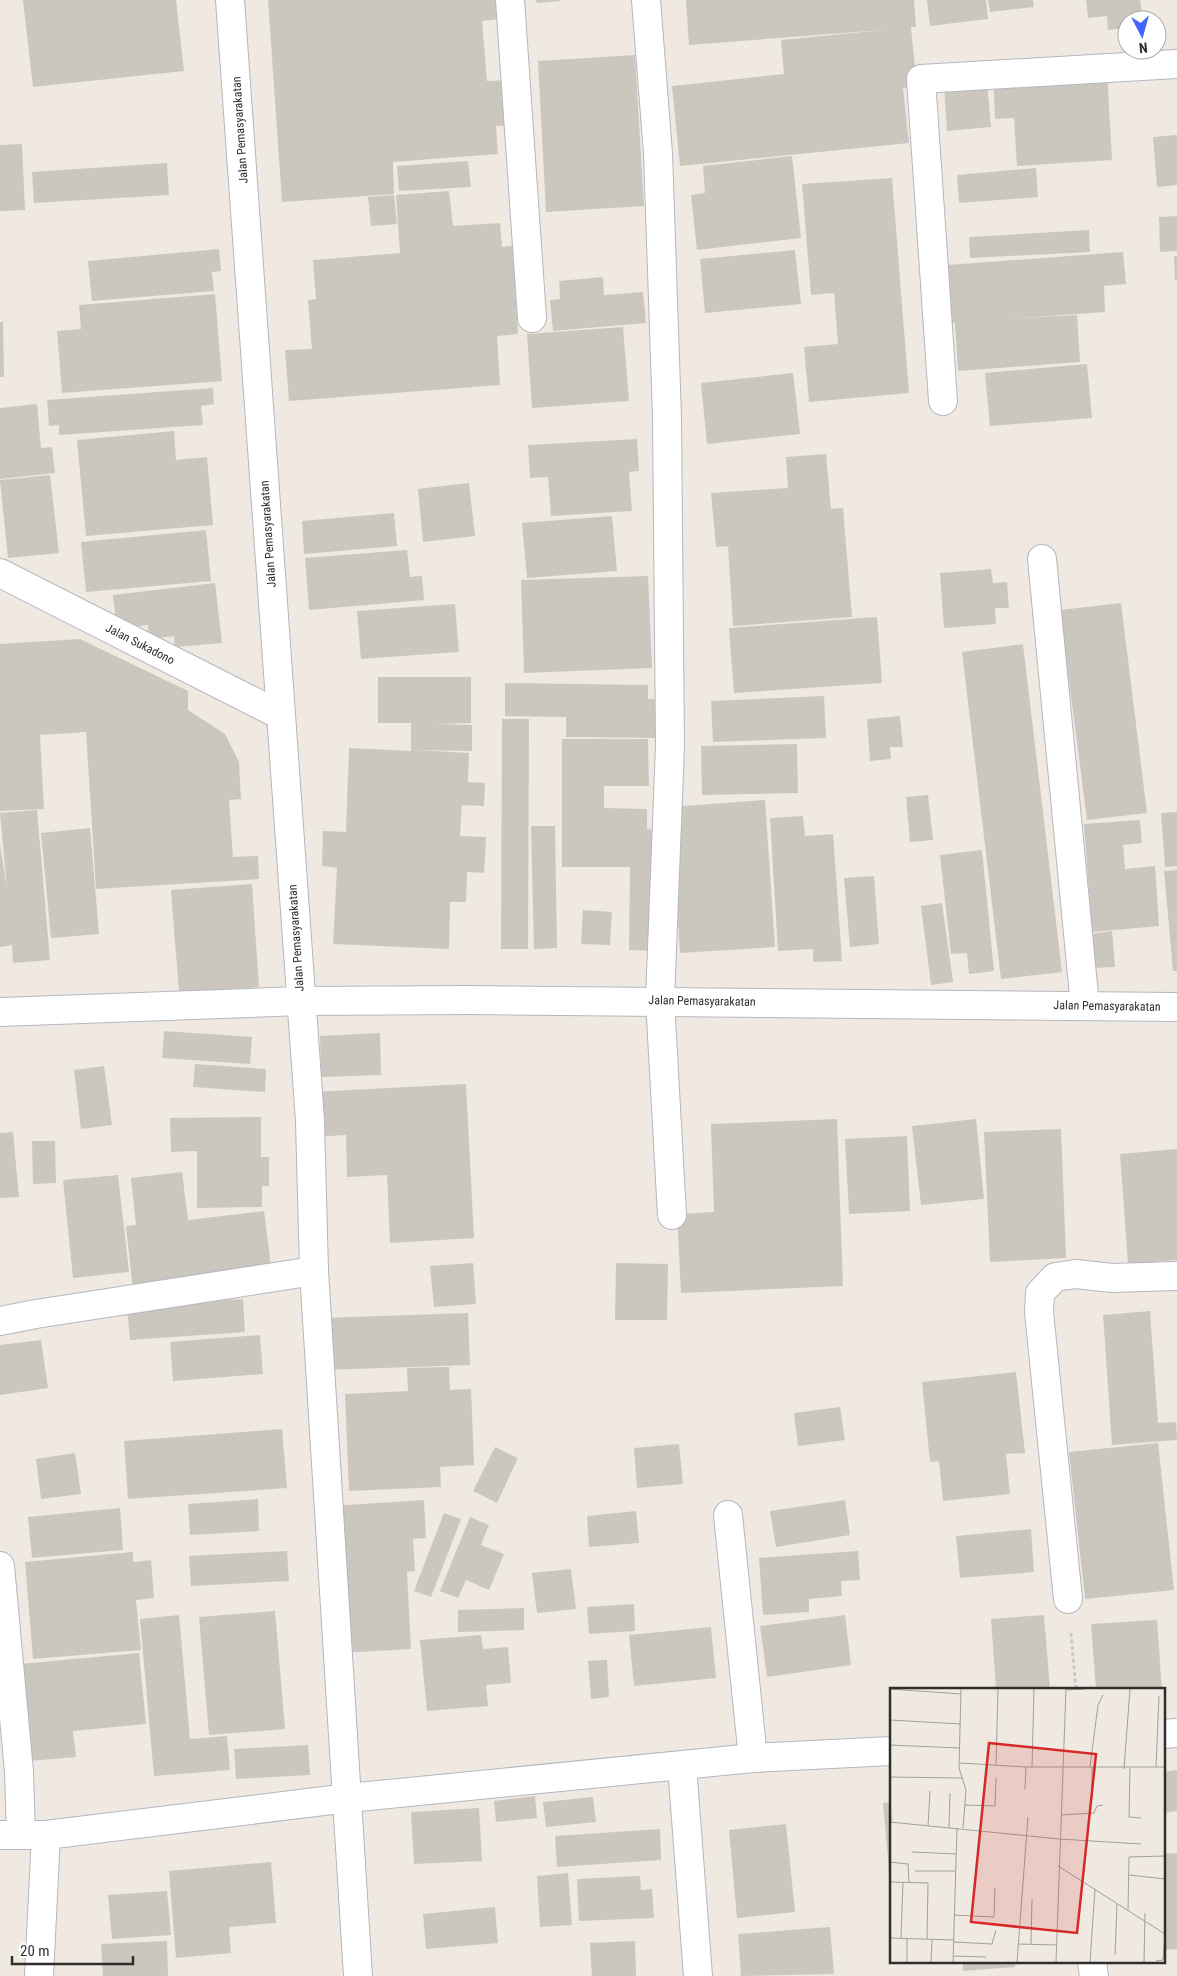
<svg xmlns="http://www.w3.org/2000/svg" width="1177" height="1976" font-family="'Roboto Condensed',sans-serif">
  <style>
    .building { fill: #cbc7bf }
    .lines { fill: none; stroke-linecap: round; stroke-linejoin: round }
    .minor-casing { stroke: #b4b7c1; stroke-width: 30 }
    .path { stroke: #c9c9c9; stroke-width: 3; stroke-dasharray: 4 2.5; stroke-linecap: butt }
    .minor { stroke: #fff; stroke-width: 28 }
    .labels { text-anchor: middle; stroke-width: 4; stroke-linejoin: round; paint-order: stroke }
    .street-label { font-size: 12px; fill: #2e2e2e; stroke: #fff }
    .inset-road { fill: none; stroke: #a29e99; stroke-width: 1 }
    .view { fill: #d62828; fill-opacity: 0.15; stroke: #d62828; stroke-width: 2.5 }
    .inset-edge { fill: none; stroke: #2e2e2e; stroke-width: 2.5 }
  </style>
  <rect width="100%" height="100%" fill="#efe9e1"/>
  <g class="building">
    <path d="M23,0H176L184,71L33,87Z"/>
    <path d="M268,0H499L500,19L482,21L487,81L512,80L514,125L496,126L498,154L393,162L394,194L282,202Z"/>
    <path d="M536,0H560V1L537,3Z"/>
    <path d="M686,0H914L916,27H911L917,87L903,88L909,143L680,166L672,86L784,74L781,40L883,30L689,45Z"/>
    <path d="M927,0H986L988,19L930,26Z"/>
    <path d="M988,0H1033L1034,7L990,12Z"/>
    <path d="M1086,0H1140L1142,13L1128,14L1127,28L1108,30L1107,16L1088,18Z"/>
    <path d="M635,55L644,206L546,212L538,61Z"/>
    <path d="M1107,71L1112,160L1017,166L1014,118L995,119L993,78Z"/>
    <path d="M987,83L991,127L947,131L944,86Z"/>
    <path d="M1177,135V185L1157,187L1153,137Z"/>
    <path d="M22,144L25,210L0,211V145Z"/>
    <path d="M792,156L801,238L697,250L691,195L705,193L703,166Z"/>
    <path d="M468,161L471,187L399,191L397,166Z"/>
    <path d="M167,163L169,195L34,203L32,172Z"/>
    <path d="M1036,168L1038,197L959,203L957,175Z"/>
    <path d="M892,178L909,393L809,402L804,347L838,344L834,293L811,295L802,184Z"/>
    <path d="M449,191L453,226L500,223L502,247L519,245L522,284L515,285L518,334L497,336L500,385L289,401L285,350L312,349L308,300L316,299L313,260L400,253L396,195Z"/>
    <path d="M394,195L397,224L371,226L368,197Z"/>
    <path d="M1177,216V251L1160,252L1159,217Z"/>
    <path d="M1089,230L1090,252L970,258L969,237Z"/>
    <path d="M219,249L221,271L212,272L214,291L92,301L88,261Z"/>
    <path d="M795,250L801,304L705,313L700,259Z"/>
    <path d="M1123,252L1126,284L1104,286L1105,312L1009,319L1077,315L1080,362L958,371L955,323H951L947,265Z"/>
    <path d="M1174,256H1177V280H1175Z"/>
    <path d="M603,277L604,295L643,292L646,323L553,331L550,300L560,299L559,281Z"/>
    <path d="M215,294L222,381L62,393L57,331L81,329L79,305Z"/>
    <path d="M0,322H3L4,377H0Z"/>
    <path d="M623,327L629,401L532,408L527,334Z"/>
    <path d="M1087,364L1092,418L990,426L985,373Z"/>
    <path d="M793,373L800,434L707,444L701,383Z"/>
    <path d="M213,388L214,404L201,406L203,425L59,435V425L49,426L47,400Z"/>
    <path d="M37,404L41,448L52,447L55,473L0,479V408Z"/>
    <path d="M174,431L176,460L207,457L213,525L86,536L77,440Z"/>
    <path d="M637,439L639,471L629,472L632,511L551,516L548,477L530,478L528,445Z"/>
    <path d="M826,454L831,509L843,508L852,617L733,626L728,546L716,547L711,493L788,488L786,457Z"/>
    <path d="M50,475L59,553L8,558L0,480Z"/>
    <path d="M469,483L475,536L423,542L418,489Z"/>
    <path d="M394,513L397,546L304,554L302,521Z"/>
    <path d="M612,516L617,571L527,578L522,523Z"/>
    <path d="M206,530L211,581L86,592L81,542Z"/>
    <path d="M407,550L410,577L422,576L424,600L309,610L305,558Z"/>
    <path d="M991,569L993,583L1007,582L1009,608H995L996,624L944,628L940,573Z"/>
    <path d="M648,576L652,668L524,673L521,580Z"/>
    <path d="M215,583L222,643L175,647L174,636L149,639L148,625L117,629L113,595Z"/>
    <path d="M1121,603L1147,813L1087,820L1060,610Z"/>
    <path d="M455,604L459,652L361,659L357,611Z"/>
    <path d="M877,617L882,683L734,693L729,628Z"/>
    <path d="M80,639L188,691V710L225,734L239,762L241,799L229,800L233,857L258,856L259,879L96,889L86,732L40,735L44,809L0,811V644Z"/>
    <path d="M1023,644L1062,972L1001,979L962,652Z"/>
    <path d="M378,677H471V723L434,724L472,725V751L415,750L469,753L468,782L485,783L484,806L462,805L460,836L486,837L484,873L467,872L466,902H450L449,949L333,944L337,868L322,866L323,831L346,832L349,748L411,751V723H378Z"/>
    <path d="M505,683L648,685V699H658V738L566,737V717L505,716Z"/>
    <path d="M824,696L826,738L713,742L711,701Z"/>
    <path d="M900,716L903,747H890L891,759L870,761L867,719Z"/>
    <path d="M502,719H529L528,949H501Z"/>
    <path d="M562,739H648L649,786H604V808L647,809V829L664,831L659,951L629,950L630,867H562Z"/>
    <path d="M797,744L798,793L702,795L701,746Z"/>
    <path d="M928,795L933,840L910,842L906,797Z"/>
    <path d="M765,800L775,947L680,953L671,807Z"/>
    <path d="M37,810L50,960L13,963L12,945L0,947V844L7,889L0,813Z"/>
    <path d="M1177,812V866L1165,867L1161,813Z"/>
    <path d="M803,816L805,836L833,834L842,961L813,962V949L778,951L770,818Z"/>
    <path d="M1140,820L1142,843L1123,845L1125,869L1155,866L1159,926L1092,932L1084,824Z"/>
    <path d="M531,826H555L557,948L534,949Z"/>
    <path d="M90,828L99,934L51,938L41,833Z"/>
    <path d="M982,850L994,971L969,974L967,953L951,954L940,855Z"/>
    <path d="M1177,870V971H1173L1164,871Z"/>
    <path d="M874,876L879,944L850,947L844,878Z"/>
    <path d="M252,884L259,987L179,993L171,890Z"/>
    <path d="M942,903L953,982L931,985L921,906Z"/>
    <path d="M583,910L612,912L610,945L581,944Z"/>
    <path d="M1112,931L1115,967L1094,968L1090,934Z"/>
    <path d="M164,1031L252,1037L250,1064L162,1058Z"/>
    <path d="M380,1033L381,1075L321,1077L320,1036Z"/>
    <path d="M195,1064L266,1069L265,1092L193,1087Z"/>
    <path d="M104,1066L112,1125L81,1129L74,1070Z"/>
    <path d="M466,1084L474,1238L390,1243L387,1175L347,1177L346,1135L313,1137L311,1092Z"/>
    <path d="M261,1117V1157H269V1186H262V1207L197,1208V1151L171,1152L170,1118Z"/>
    <path d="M837,1119L843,1286L681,1293L677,1214L714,1212L711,1124Z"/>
    <path d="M976,1119L984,1199L921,1205L912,1126Z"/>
    <path d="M1061,1129L1066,1258L990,1262L984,1132Z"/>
    <path d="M13,1132L19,1197L0,1198V1133Z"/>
    <path d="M907,1136L910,1211L849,1214L845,1139Z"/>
    <path d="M32,1141H55L56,1183L33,1184Z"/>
    <path d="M1177,1149V1260L1128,1264L1120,1154Z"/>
    <path d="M182,1172L188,1220L264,1211L272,1274L133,1290L126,1226L136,1225L131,1178Z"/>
    <path d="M118,1175L129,1272L73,1278L63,1180Z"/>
    <path d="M473,1263L476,1304L434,1307L430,1266Z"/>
    <path d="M616,1263L668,1264L667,1320H615Z"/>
    <path d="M243,1299L245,1332L130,1340L127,1306Z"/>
    <path d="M1150,1311L1158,1423L1176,1422L1177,1440L1112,1445L1103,1315Z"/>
    <path d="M468,1313L470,1365L324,1370L323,1318Z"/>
    <path d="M260,1335L263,1374L173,1381L170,1342Z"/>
    <path d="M41,1340L48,1388L0,1395V1345Z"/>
    <path d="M449,1367L450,1390L471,1389L474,1465L440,1467L441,1487L349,1491L345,1394L408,1391L407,1368Z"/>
    <path d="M1016,1372L1025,1453L1006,1454L1010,1494L943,1501L939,1461L930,1462L922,1382Z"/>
    <path d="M840,1407L845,1440L798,1446L794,1413Z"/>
    <path d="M282,1429L287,1488L128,1499L124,1441Z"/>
    <path d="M1158,1443L1174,1590L1085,1599L1069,1452Z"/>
    <path d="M679,1444L683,1484L637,1488L634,1448Z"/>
    <path d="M495,1447L518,1458L497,1503L473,1491Z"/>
    <path d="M75,1453L81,1494L41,1499L36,1459Z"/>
    <path d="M258,1499L259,1531L190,1535L188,1504Z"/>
    <path d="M424,1500L426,1538L413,1539L415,1571L407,1572L411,1649L342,1653L332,1506Z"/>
    <path d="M845,1500L850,1535L776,1547L770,1511Z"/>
    <path d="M120,1508L123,1550L32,1558L28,1517Z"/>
    <path d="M636,1511L639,1543L589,1547L587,1516Z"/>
    <path d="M444,1513L461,1519L431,1597L414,1591Z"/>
    <path d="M470,1517L489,1525L481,1545L504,1554L489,1590L466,1580L458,1598L440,1591Z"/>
    <path d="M1031,1529L1034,1572L960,1578L956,1536Z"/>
    <path d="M287,1551L289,1581L191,1586L189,1556Z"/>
    <path d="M858,1551L860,1580L841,1581L842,1596L809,1599V1612L763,1615L759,1558Z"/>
    <path d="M133,1552V1562L151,1560L154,1598L136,1600L141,1650L33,1659L25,1562Z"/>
    <path d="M571,1569L576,1609L537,1613L532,1573Z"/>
    <path d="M634,1604L635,1631L589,1634L587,1607Z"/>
    <path d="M524,1608V1630L458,1632V1610Z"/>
    <path d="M275,1611L285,1729L209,1735L199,1617Z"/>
    <path d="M179,1615L190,1739L227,1736L230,1770L154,1776L140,1619Z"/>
    <path d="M845,1615L851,1665L767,1677L760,1626Z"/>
    <path d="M1044,1615L1050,1690H996L991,1619Z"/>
    <path d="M1157,1620L1162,1690H1096L1091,1624Z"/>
    <path d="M711,1627L716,1678L634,1686L629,1635Z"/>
    <path d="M481,1635L483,1649L508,1647L511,1683L486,1685L488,1706L427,1711L420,1640Z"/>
    <path d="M139,1653L146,1724L73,1731L76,1757L29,1761L20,1664Z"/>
    <path d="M607,1660L609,1697L591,1699L588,1661Z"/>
    <path d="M308,1745L310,1775L236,1779L234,1749Z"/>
    <path d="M1177,1770V1811L1163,1813V1772Z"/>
    <path d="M535,1796L537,1818L496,1822L494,1801Z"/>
    <path d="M593,1797L596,1822L546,1827L543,1802Z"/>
    <path d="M891,1802V1871H889L883,1803Z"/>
    <path d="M479,1808L482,1861L414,1864L411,1812Z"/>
    <path d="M786,1824L795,1912L737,1918L729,1830Z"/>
    <path d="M660,1829L661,1860L557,1867L555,1836Z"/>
    <path d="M1177,1853V1949L1163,1950V1854Z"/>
    <path d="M271,1862L276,1923L229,1927L231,1953L176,1958L169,1871Z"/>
    <path d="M568,1873L572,1925L540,1927L537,1876Z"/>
    <path d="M640,1876L641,1890L652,1889L654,1918L579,1921L577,1879Z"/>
    <path d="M167,1891L171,1935L112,1939L108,1895Z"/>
    <path d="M495,1907L498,1943L426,1949L423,1914Z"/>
    <path d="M830,1927L834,1974L741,1976L738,1934Z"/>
    <path d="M167,1941L168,1976H103L101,1944Z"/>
    <path d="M635,1941L636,1976H592L590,1943Z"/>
    <path d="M963,1962H1015V1967L963,1971Z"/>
  </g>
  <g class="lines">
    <defs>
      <g id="minor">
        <path d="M230,0L310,1121L314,1271L358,1976"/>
        <path d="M510,0L532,318"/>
        <path d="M646,0L658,153L667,417L670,746L660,1000L672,1215"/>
        <path d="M943,401L921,79L1177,64"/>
        <path d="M1042,559L1085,1006"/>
        <path d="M0,573L280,715"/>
        <path d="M0,1012L301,1001L470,1000L1177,1007"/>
        <path d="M0,1321L36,1314L314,1271"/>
        <path d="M728,1515L753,1758"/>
        <path d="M0,1566L19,1772L21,1834"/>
        <path d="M1068,1599L1039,1312L1040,1293L1055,1277L1076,1274L1112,1278L1177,1276"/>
        <path d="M1163,1734L1177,1733"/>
        <path d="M682,1766L698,1976"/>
        <path d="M0,1835H46L348,1798L753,1758L891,1751"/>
        <path d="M1092,1962L1094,1976"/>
        <path d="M39,1976L46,1835"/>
      </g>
    </defs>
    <use href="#minor" class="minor-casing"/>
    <path class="path" d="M1071,1633L1076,1690"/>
    <use href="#minor" class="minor"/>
  </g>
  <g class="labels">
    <g class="street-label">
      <text transform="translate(240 130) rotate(-94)" y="4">Jalan Pemasyarakatan</text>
      <text transform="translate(268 534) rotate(-94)" y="4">Jalan Pemasyarakatan</text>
      <text transform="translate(140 644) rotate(27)" y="4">Jalan Sukadono</text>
      <text transform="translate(296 938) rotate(-94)" y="4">Jalan Pemasyarakatan</text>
      <text transform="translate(702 1001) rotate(1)" y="4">Jalan Pemasyarakatan</text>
      <text transform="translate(1107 1006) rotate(1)" y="4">Jalan Pemasyarakatan</text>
    </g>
  </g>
  <g transform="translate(890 1688)">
    <rect width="275" height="275" fill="#efe9e1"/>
    <path class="inset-road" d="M0,1L71,6M71,1L69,80L76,102L73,140M176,2L194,1M0,32L71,36M0,57L69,60M70,75L136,79H275M106,77L108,1M142,79L144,1M200,79L208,17L213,7M266,79L269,8M240,80L239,129L251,130M234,81L240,1M0,89L73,90M135,101L136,79M0,105L1,135M202,110V79M75,117L105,118L106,90M171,127L204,125L207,118L213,117M0,134L169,151L251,156M38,138L40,103M59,139L60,105M22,164L66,166M0,174L18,176L19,194M168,178L275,246M25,183H65M239,187L275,191M0,194L38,195L37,251M238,223L239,169L275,168M64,227L104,229L105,200M0,250L64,252M11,250L13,194M64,254L102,256L106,242M128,256L166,257M141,256L142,211M225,267L227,216M63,268L96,269M266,273L273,272L275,247M17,274V250M41,274L42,251M63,274L67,140M127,274L138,129M166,274L176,1M200,274L205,201M254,274L255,225"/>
    <path class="view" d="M99,55L206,66L187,245L81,234Z"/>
    <rect width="275" height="275" class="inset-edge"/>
  </g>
  <g transform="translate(1142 35) rotate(174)"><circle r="24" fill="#ffffff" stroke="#ababab"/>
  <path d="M0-4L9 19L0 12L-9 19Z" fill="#4264fb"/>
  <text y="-8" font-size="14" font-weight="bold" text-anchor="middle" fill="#2e2e2e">N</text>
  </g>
  <path d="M12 1956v8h121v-8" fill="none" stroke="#2e2e2e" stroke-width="2.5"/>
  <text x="20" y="1956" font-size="15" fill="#2e2e2e" stroke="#ffffff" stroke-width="4" paint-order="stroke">20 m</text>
</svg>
